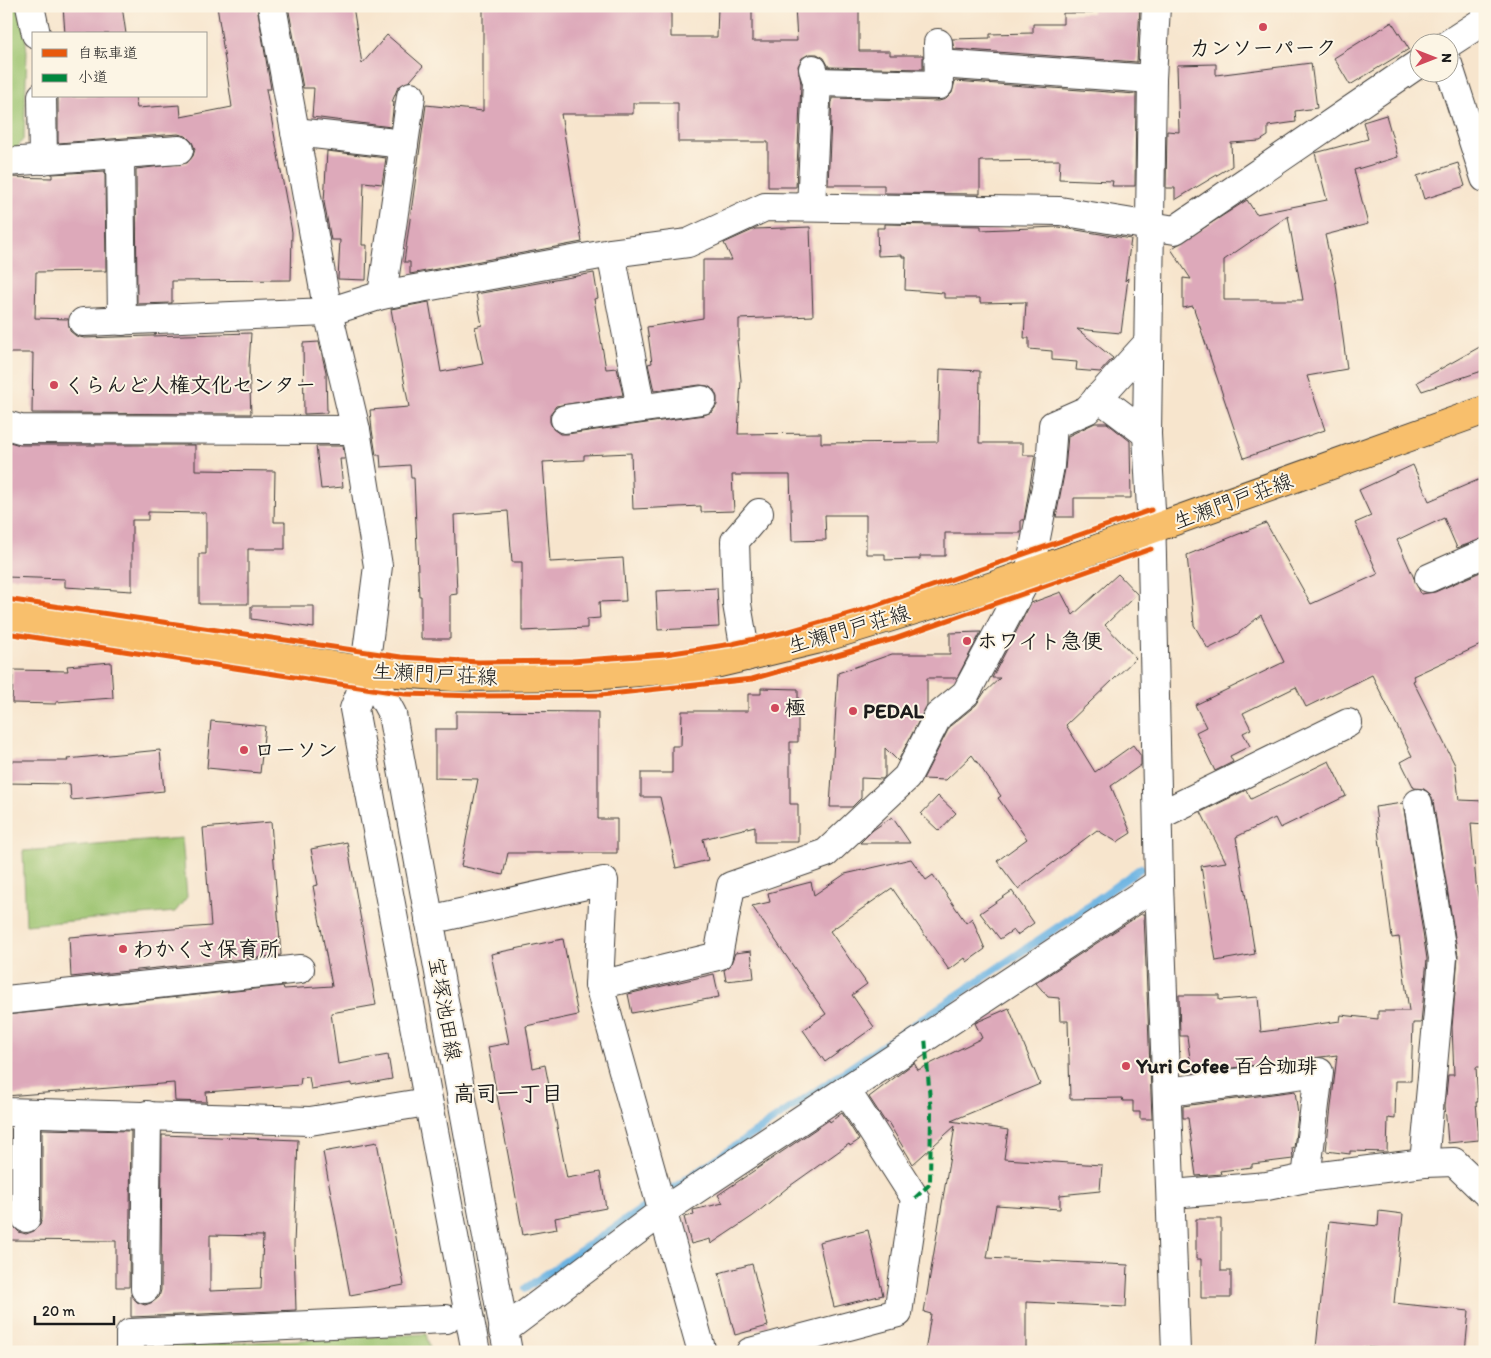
<svg xmlns="http://www.w3.org/2000/svg" width="1491" height="1358" font-family="Itim,'Klee One',sans-serif">
  <style>
    .green { fill: #9ac26d; stroke: #5b6f44 }
    .lines { fill: none; stroke-linecap: round; stroke-linejoin: round }
    .stream { stroke: #6cb4e3; stroke-width: 8 }
    .building { fill: #dda9ba; fill-rule: evenodd }
    .minor-casing { stroke: #3d3a37; stroke-width: 30 }
    .major-casing { stroke: #3d3a37; stroke-width: 30 }
    .minor { stroke: #fff; stroke-width: 28 }
    .major { stroke: #f8bf6c; stroke-width: 28 }
    .quiet { stroke: #00873e; stroke-width: 4; stroke-dasharray: 8 4; stroke-linecap: butt }
    .cycleway-casing { stroke: #fcf5e5; stroke-width: 8 }
    .cycleway { stroke: #e8590c; stroke-width: 5 }
    .poi-dot { fill: #d1495b; stroke: #fcf5e5; stroke-width: 2 }
    .labels { text-anchor: middle; stroke-width: 4; stroke-linejoin: round; paint-order: stroke }
    .poi-label { font-size: 21px; font-weight: bold; fill: #1c1c1c; stroke: #fcf5e5; text-anchor: start }
    .street-label { font-size: 21px; fill: #1c1c1c; stroke: #fcf5e5 }
    .neighbourhood-label { font-size: 22px; font-weight: bold; fill: #1c1c1c; stroke: #fcf5e5 }
  </style>
  <rect width="100%" height="100%" fill="#fcf5e5"/>
  <filter id="ink" filterUnits="userSpaceOnUse"><feTurbulence type="fractalNoise" baseFrequency=".02" numOctaves="2"/><feDisplacementMap in="SourceGraphic" scale="10" xChannelSelector="R" yChannelSelector="G"/><feConvolveMatrix kernelMatrix="1 2 1 2 8 2 1 2 1" color-interpolation-filters="sRGB"/></filter>
  <filter id="wash" filterUnits="userSpaceOnUse"><feTurbulence type="fractalNoise" baseFrequency=".0096" numOctaves="4" result="noise"/><feDisplacementMap in="SourceGraphic" scale="20" xChannelSelector="R" yChannelSelector="G"/><feGaussianBlur stdDeviation="1.12" result="paint"/><feColorMatrix in="noise" values="0 0 0 0 0 0 0 0 0 0 0 0 0 0 0 0 0 1.4 0 .05"/><feComposite in="paint" operator="in"/></filter>
  <g filter="url(#wash)">
    <rect width="100%" height="100%" fill="#f7e5cd"/>
    <g class="green">
      <path d="M6,6H22L27,52L24,138L17,148L6,149Z"/>
      <path d="M182,838L187,897L175,912L26,925L23,851Z"/>
      <path d="M426,1334L431,1352H153L155,1347Z"/>
    </g>
    <g class="lines">
      <g class="stream">
        <path d="M672,1189L1080,912L1141,868"/>
        <path d="M526,1288L643,1208"/>
      </g>
    </g>
    <g id="blocks">
      <g class="building">
        <path d="M63,6H122L126,34H65Z"/>
        <path d="M217,6H257L271,89H266L292,232L291,280L172,281V303L137,304L136,169L187,163L193,156L195,149L192,142L186,136L178,134L58,143V96H135L137,108L180,105L181,117L232,107Z"/>
        <path d="M288,6H353L362,64L387,35L423,66L410,81L398,87L392,102H394L391,127L312,117L314,88H303Z"/>
        <path d="M483,6L671,7V37H717L718,6H752V41H797L795,6H859V51H890V55H923V69L829,67L824,58L817,54H809L802,58L798,66L801,84L796,187H768V142H678V103H633V114H561L582,242L410,274V262H404L426,105L483,111Z"/>
        <path d="M1092,6H1140L1137,62L954,49L952,39L990,38V34L1033,33V24H1063V13H1092Z"/>
        <path d="M1392,22L1409,49L1350,85L1334,58Z"/>
        <path d="M1311,63L1317,108L1295,111L1296,122L1268,126V136L1260,141L1231,143L1232,166L1175,200V188H1166L1167,131L1179,132L1177,65L1216,64V75Z"/>
        <path d="M955,81L1136,94L1135,186H1112L1113,181L1059,179L1060,160L980,161V194L884,193V185H828L832,98L939,101L946,99L952,93Z"/>
        <path d="M1386,115L1398,157L1354,170L1368,224L1325,235L1336,284L1347,369L1307,376L1325,430L1244,458L1193,306L1183,308V278L1191,279L1171,249L1247,200L1256,214L1327,200L1315,153L1368,139L1363,122ZM1288,216L1303,300H1224V260Z"/>
        <path d="M327,151L386,158L382,184L364,182L362,245H367L366,280L338,279L340,240H331L324,202Z"/>
        <path d="M1458,163L1465,186L1424,199L1417,176Z"/>
        <path d="M105,171L106,271L36,272L35,318L68,319L70,331L76,336L84,338L251,333L249,365L251,414L32,413L33,353H6V177L52,178V174Z"/>
        <path d="M885,224L981,226V230L1058,227L1131,239L1125,281L1128,278L1121,333L1077,329L1113,358L1100,372L1076,370L1077,362L1052,360V351L1029,349V338H1024L1026,302L980,303V298H944V293L905,290L906,257H902V255L878,256L877,228H885Z"/>
        <path d="M810,227L813,316L739,319V340H737L741,380L738,434L821,433V443L938,442L940,369L980,371L979,443H1023V455H1035L1024,520H1021V533H945V556H920V559L885,560V554H866V515H825L826,540L792,541L790,475H732L734,511L701,512V506L633,509L631,453L584,455V460L543,462L550,562L623,558L626,601L599,602L600,618L587,619V628L522,631V562H512L508,511L454,515L457,594L450,595V639H421V596H419L414,478H411L410,465L381,467L380,455H376L372,430L370,410L409,407L391,309L429,302L441,372L483,364L475,327L482,325L476,294L594,273L598,298L594,299L606,369L617,368L623,395L556,406L550,414V422L553,429L560,434H567L704,415L712,412L717,405V397L714,390L708,386L700,385L654,391L648,364L652,363L647,327L703,318V260H732L724,243L755,229Z"/>
        <path d="M319,342L326,372L327,413L304,414L303,343Z"/>
        <path d="M1485,344V370L1422,391L1417,382Z"/>
        <path d="M1095,423H1107L1130,441L1131,498H1074V517H1056L1065,469L1068,436Z"/>
        <path d="M6,441L20,445H195V470L275,471L274,522H285V549H248V604H199V554H206V513L148,512V520H132V591L65,587V579L6,577Z"/>
        <path d="M316,446H343L345,459H340L343,487L321,489Z"/>
        <path d="M1413,465L1429,501L1485,477V538L1457,548L1444,518L1397,540L1421,594L1435,592L1485,570V643L1413,676L1415,680L1413,681L1455,765L1459,800L1485,801V824L1471,823L1476,883L1485,934L1483,1067H1476L1478,1102H1476L1479,1140L1448,1143L1445,1106L1448,1075H1454L1452,1027L1458,956L1433,801L1430,794L1424,789L1414,788L1401,762L1412,756L1372,675L1306,707L1296,687L1243,713L1251,729L1243,733L1250,746L1230,756L1233,762L1215,771L1196,732L1206,727L1195,705L1284,662L1261,615L1236,635L1208,649L1194,625L1187,555L1266,523L1311,604L1378,574L1355,523L1371,516L1359,490Z"/>
        <path d="M1118,574L1137,594L1105,625L1136,658L1066,725L1095,772L1133,745L1141,756V765L1111,786L1131,833L1117,842L1097,830L1018,889L997,861L1027,839L998,798L1001,796L972,755L946,780L923,779L950,726L976,705L984,693L1000,678H992L1031,603L1061,592L1073,615Z"/>
        <path d="M717,588L719,627L658,630L656,591Z"/>
        <path d="M251,606H314V628L251,619Z"/>
        <path d="M981,632L957,678H927V705L898,761L885,748V776L883,779L861,778V798L852,807H830L838,673L892,654H950V633Z"/>
        <path d="M111,662L113,698L56,702V704L12,703L13,670L68,671L67,666Z"/>
        <path d="M761,688L798,689V742H790V804H798V842H755V826L703,839L708,860L676,868L660,797H641V773H672V746H681L682,711H748V694H761Z"/>
        <path d="M456,711L598,712V819H617V853H508L503,875L461,866L478,779L435,778V729H456Z"/>
        <path d="M211,721L265,726L260,773L207,768Z"/>
        <path d="M160,750L164,791L71,800L70,784L6,783V761H68L67,759Z"/>
        <path d="M1329,761L1346,796L1280,828L1275,818L1236,837L1255,954L1216,961L1201,866L1226,862L1201,812L1246,790L1251,799Z"/>
        <path d="M938,796L956,813L939,831L921,814Z"/>
        <path d="M1403,803L1427,959L1421,1023H1413L1411,1081H1396L1395,1119L1388,1118L1387,1152L1350,1151V1154L1326,1151L1337,1055L1192,1073L1187,1036H1180L1179,995H1219V1000L1258,997L1261,1032L1340,1021L1341,1015L1378,1019V1011H1409L1399,937L1392,938L1375,807Z"/>
        <path d="M892,817L910,843H860L873,830Z"/>
        <path d="M271,822L281,955L71,977L69,937L211,926L203,828Z"/>
        <path d="M347,842L376,1005L331,1013L338,1064L388,1055L392,1079L352,1086V1083L311,1089L309,1077L301,1078L300,1085L206,1092L207,1102L175,1101L174,1083L6,1096V1015L283,986L284,989L332,986L313,886L318,885L311,849Z"/>
        <path d="M911,859L926,880L933,875L966,923L972,918L985,949L967,962L965,958L949,970L892,888L830,931L867,984L852,995L874,1027L825,1062L803,1030L826,1014L752,906L770,902L768,893L811,882L814,895L845,874Z"/>
        <path d="M1012,891L1034,923L1017,935L1013,930L1000,939L980,913Z"/>
        <path d="M1141,914H1144L1152,1119H1140V1112H1133V1101H1123L1122,1098L1070,1099L1068,1021H1060L1059,998L1048,997L1036,983Z"/>
        <path d="M563,939L578,1015L526,1026L533,1068L545,1065L567,1178L600,1172L606,1208L555,1218L557,1229L523,1235L488,1047L509,1043L491,954Z"/>
        <path d="M751,951L754,978L726,981L724,970L730,966L735,953Z"/>
        <path d="M714,974L719,997L632,1013L628,994Z"/>
        <path d="M1009,1008L1040,1084L951,1121L1008,1130L1004,1159L1102,1165L1100,1191L1060,1195V1209L996,1205L987,1258L1128,1265L1126,1307L1026,1302V1352H925L931,1314L924,1312L955,1126L913,1164L888,1122L886,1123L869,1097L914,1063L918,1070L982,1038L975,1023Z"/>
        <path d="M1295,1091L1298,1115L1294,1148L1292,1147L1293,1159L1252,1164V1167L1220,1171L1221,1174L1196,1176L1188,1118H1183V1106Z"/>
        <path d="M842,1113L859,1140L850,1146L849,1144L787,1188L753,1216L711,1244L710,1239L691,1244L684,1217L694,1215L693,1210L723,1203L718,1195L829,1120L830,1122Z"/>
        <path d="M6,1128H10V1218L13,1226L19,1232L26,1234L34,1231L40,1225L42,1218V1129L131,1131L129,1287H116V1241L6,1240Z"/>
        <path d="M162,1135L298,1140L294,1245L296,1310L131,1317V1294L137,1302L145,1305L153,1302L159,1297L161,1290ZM210,1235L263,1236L261,1289L210,1291Z"/>
        <path d="M377,1142L404,1285L350,1295L323,1152Z"/>
        <path d="M1379,1211L1403,1214L1394,1303L1469,1311L1465,1352H1413L1365,1347V1352H1351L1316,1348L1329,1221L1378,1226Z"/>
        <path d="M1196,1219H1221V1271H1231V1298H1201V1259H1196Z"/>
        <path d="M868,1230L883,1295L834,1307L819,1242Z"/>
        <path d="M752,1264L768,1326L735,1335L719,1273Z"/>
      </g>
    </g>
  </g>
  <g filter="url(#ink)">
    <use href="#blocks" fill-opacity="0" stroke="#3d3a37" stroke-width="1"/>
    <g class="lines">
      <defs>
        <g id="minor">
          <path d="M30,6L36,34"/>
          <path d="M272,6L328,312L356,430L378,566L367,652L369,671L354,709L476,1352"/>
          <path d="M1156,6L1152,79L1147,434L1151,510L1159,883L1176,1352"/>
          <path d="M1448,44L1485,20"/>
          <path d="M939,64L1152,79"/>
          <path d="M1448,64L1485,178"/>
          <path d="M817,82L939,85L938,43"/>
          <path d="M42,96L43,160"/>
          <path d="M295,132L404,144"/>
          <path d="M120,155L122,321"/>
          <path d="M6,162L179,150"/>
          <path d="M811,207L817,82L813,69"/>
          <path d="M611,253L641,408"/>
          <path d="M382,295L411,96"/>
          <path d="M83,322L328,312L382,295L611,253L688,243L765,207L1060,211L1175,230L1418,64"/>
          <path d="M1098,397L1147,434"/>
          <path d="M565,419L702,400"/>
          <path d="M6,425L20,429L356,430"/>
          <path d="M1429,578L1485,553"/>
          <path d="M746,657L737,604L735,541L759,513"/>
          <path d="M369,671L392,714L508,1352"/>
          <path d="M1418,803L1443,958L1424,1163"/>
          <path d="M1158,816L1348,723"/>
          <path d="M429,920L604,881L599,985L702,1352"/>
          <path d="M599,985L718,956L731,886L826,853L907,777L938,716L966,693L1029,574L1050,466L1053,425L1087,410L1147,344"/>
          <path d="M6,1000L300,969"/>
          <path d="M1168,1092L1319,1072L1306,1178"/>
          <path d="M6,1112L310,1121L427,1102"/>
          <path d="M26,1113V1218"/>
          <path d="M1172,1194L1267,1186L1306,1178L1424,1163L1454,1162L1485,1192"/>
          <path d="M145,1289L147,1115"/>
          <path d="M503,1331L663,1211L1159,883"/>
          <path d="M130,1352V1333L446,1319"/>
          <path d="M750,1352L898,1313L915,1198L846,1090"/>
        </g>
        <path id="major" d="M6,615L369,671L454,677L589,676L703,667L816,640L990,587L1485,410"/>
      </defs>
      <use href="#minor" class="minor-casing"/>
      <use href="#major" class="major-casing"/>
      <use href="#minor" class="minor"/>
      <use href="#major" class="major"/>
      <path class="quiet" d="M915,1198L930,1184L931,1113L925,1037"/>
      <defs>
        <g id="cycleway">
          <path d="M6,599L401,657L478,662L572,661L666,654L732,644L790,631L863,610L1151,510"/>
          <path d="M6,633L405,694L478,696L601,695L752,679L894,639L1151,549"/>
        </g>
      </defs>
      <use href="#cycleway" class="cycleway-casing"/>
      <use href="#cycleway" class="cycleway"/>
    </g>
  </g>
  <g class="poi-dot">
    <circle cx="1263" cy="27" r="5"/>
    <circle cx="54" cy="385" r="5"/>
    <circle cx="967" cy="641" r="5"/>
    <circle cx="775" cy="708" r="5"/>
    <circle cx="853" cy="711" r="5"/>
    <circle cx="244" cy="750" r="5"/>
    <circle cx="123" cy="949" r="5"/>
    <circle cx="1126" cy="1066" r="5"/>
  </g>
  <g class="labels">
    <g class="poi-label">
      <text x="1263" y="55" text-anchor="middle">カンソーパーク</text>
      <text x="64" y="392">くらんど人権文化センター</text>
      <text x="977" y="648">ホワイト急便</text>
      <text x="785" y="715">極</text>
      <text x="863" y="718">PEDAL</text>
      <text x="254" y="757">ローソン</text>
      <text x="133" y="956">わかくさ保育所</text>
      <text x="1136" y="1073">Yuri Cofee 百合珈琲</text>
    </g>
    <g class="street-label">
      <text transform="translate(1233 501) rotate(-20)" y="7">生瀬門戸荘線</text>
      <text transform="translate(849 629) rotate(-16)" y="7">生瀬門戸荘線</text>
      <text transform="translate(435 674) rotate(3)" y="7">生瀬門戸荘線</text>
      <text transform="translate(445 1009) rotate(80)" y="7">宝塚池田線</text>
    </g>
    <g class="neighbourhood-label">
      <text x="508" y="1101">高司一丁目</text>
    </g>
  </g>
  <rect width="1491" height="1358" fill="none" stroke="#fcf5e5" stroke-width="25"/>
  <rect x="32" y="32" width="175" height="65" fill="#fcf5e5" stroke="#a29e95"/>
  <rect x="42" y="49" width="25" height="8" fill="#e8590c" stroke="#a29e95"/>
  <text x="78" y="58" font-size="15" fill="#1c1c1c">自転車道</text>
  <rect x="42" y="74" width="25" height="8" fill="#00873e" stroke="#a29e95"/>
  <text x="78" y="82" font-size="15" fill="#1c1c1c">小道</text>
  <g transform="translate(1434 58) rotate(90)"><circle r="24" fill="#fcf5e5" stroke="#a29e95"/>
  <path d="M0-4L9 19L0 12L-9 19Z" fill="#d1495b"/>
  <text y="-8" font-size="14" font-weight="bold" text-anchor="middle" fill="#1c1c1c">N</text>
  </g>
  <path d="M35 1316v8h79v-8" fill="none" stroke="#1c1c1c" stroke-width="2.5"/>
  <text x="42" y="1316" font-size="15" fill="#1c1c1c" stroke="#fcf5e5" stroke-width="4" paint-order="stroke">20 m</text>
</svg>
